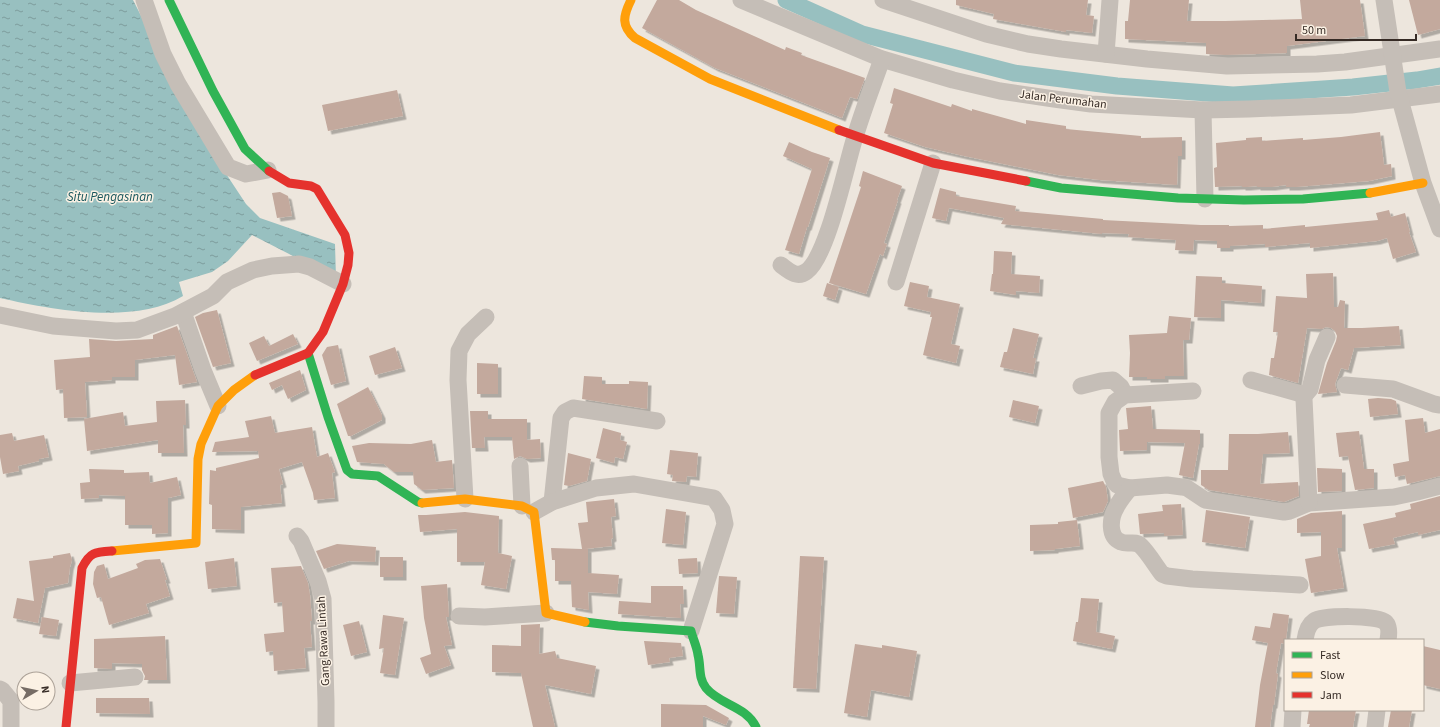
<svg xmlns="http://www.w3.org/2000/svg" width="1440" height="727" font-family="'Source Sans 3',sans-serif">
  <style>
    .water { fill: url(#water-ripples) }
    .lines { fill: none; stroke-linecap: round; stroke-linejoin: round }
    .canal { stroke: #98c0c0; stroke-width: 17 }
    .building { fill: #c3a99d; filter: url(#shadow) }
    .street { stroke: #c5beb7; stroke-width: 17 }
    .fast { stroke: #30b455; stroke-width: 9 }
    .slow { stroke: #ff9f0a; stroke-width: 9 }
    .jam { stroke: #e5322d; stroke-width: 9 }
    .labels { text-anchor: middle; stroke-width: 3; stroke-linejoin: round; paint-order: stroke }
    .street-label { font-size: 12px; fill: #362b25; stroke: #fbf1e4 }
    .water-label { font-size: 13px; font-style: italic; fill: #17565c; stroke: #fbf1e4 }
  </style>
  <defs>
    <pattern id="water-ripples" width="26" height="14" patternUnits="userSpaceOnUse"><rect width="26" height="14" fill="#98c0c0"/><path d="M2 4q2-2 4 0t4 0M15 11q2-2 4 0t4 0" fill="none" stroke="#7d9c9c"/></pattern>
    <filter id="shadow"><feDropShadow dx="3.5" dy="3.5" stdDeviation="0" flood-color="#0004"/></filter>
  </defs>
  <rect width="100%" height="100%" fill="#ede6dd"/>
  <path class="water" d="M0,0H133L205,142L246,204L260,218L335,244L336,278L252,235L228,261L212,272L179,282L183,296C136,325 52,310 0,298Z"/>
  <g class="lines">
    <path class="canal" d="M786,0L862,34L1014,73L1117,86L1233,95L1353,87L1417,80L1440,76"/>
  </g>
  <g class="building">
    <path d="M657,0H679L696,10L785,50L786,47L802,53L801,55L865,78L857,99L850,97L842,118L715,68L642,28Z"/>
    <path d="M956,0H1088L1086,15L1094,16L1092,33L1066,30V32L993,19L994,14L956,5Z"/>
    <path d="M1130,0H1189L1187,21H1225L1302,19L1300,0H1360L1365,36L1287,46V53L1225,55L1206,54V43L1125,39V21H1128Z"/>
    <path d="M1409,0H1440V29L1418,35Z"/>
    <path d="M894,88L951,107L952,104L972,111V109L1026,124V120L1066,126V129L1141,136V138L1182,137V156H1178L1177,185L1100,180L1058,175L964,156L925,147L884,133L893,104L890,103Z"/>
    <path d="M397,90L403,116L328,131L322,105Z"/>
    <path d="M1380,132L1384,165L1391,164L1392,176L1369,181L1296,187H1286V185L1272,187H1257V186L1247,187H1242V186L1215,187L1214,168L1217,167L1216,143L1246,140V138L1262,137V141L1303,138V140L1341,137Z"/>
    <path d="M789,142L812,152L830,158L808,227H807L799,254L785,250L812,169L783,156Z"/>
    <path d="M863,171L902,186L897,200H898L884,243L887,244L883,256L880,254L866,294L829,283L861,187L859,186Z"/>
    <path d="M940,188L956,192V196L1016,206L1015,211L1103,219V220L1201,225H1229V226L1263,225V229L1305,225V227L1378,220L1376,213L1389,210L1391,217L1405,213L1410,232H1409L1416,252L1393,259L1387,238L1377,241L1310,248V243L1265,247V244L1230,246V248H1217V241L1194,240L1193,251L1175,250L1176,240L1128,237L1129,234L1102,233V234L1001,224L1004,218L949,208L946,221L932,218Z"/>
    <path d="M280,192L288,196L292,216L277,218L272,193Z"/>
    <path d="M994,251L1012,252L1011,274L1040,276L1039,293L1016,291V295L990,291L992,274H993Z"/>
    <path d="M1333,273L1334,307H1338L1340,300L1345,301L1344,328H1362L1399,326L1401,345L1354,348L1348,370L1341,368L1335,384L1337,392L1318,394L1327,363L1336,341L1337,336L1335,331L1331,328L1326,327L1322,329L1307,328L1298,383L1269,375L1271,358H1274L1278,332H1273L1276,296L1307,298L1306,274Z"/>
    <path d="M1196,276L1222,277V283L1262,286L1261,303L1221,300V318L1194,317Z"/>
    <path d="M910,282L929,286L927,297L960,304L951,344L960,346L956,363L923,355L932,317H930L931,312L904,306Z"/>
    <path d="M827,283L839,287L835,300L823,296Z"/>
    <path d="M217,310L231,363L213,367L195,317L203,313Z"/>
    <path d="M1169,316L1191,318L1189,340H1183L1184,376H1165V379H1147V377H1129L1130,353L1129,335L1167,333Z"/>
    <path d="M177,326L197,382L179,385L175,355L135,360V377H112V380L85,382L87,417L64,418L63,389L56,390L54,360L90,357L89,339L116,341L153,339V335Z"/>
    <path d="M1013,328L1039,334L1033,358H1036L1033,374L1000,367L1004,352H1007Z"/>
    <path d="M293,334L298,344L257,361L249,343L264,336L269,346Z"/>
    <path d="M338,345L346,381L331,385L322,355L327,347Z"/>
    <path d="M395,347L402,368L375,375L369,356Z"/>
    <path d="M477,363L498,364V394H477Z"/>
    <path d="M300,370L306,390L288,399L282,385L272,390L269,383Z"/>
    <path d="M584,376L602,377V384H629V381L648,382L647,409L582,399Z"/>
    <path d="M368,387L382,415V420L351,436H348L337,404Z"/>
    <path d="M1378,398L1391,399L1396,401L1398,414L1370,417L1368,399Z"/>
    <path d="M185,400L186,425H183L184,453H158V440L87,451L84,419L123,412L125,426L157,422L156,401Z"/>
    <path d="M1013,400L1039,406L1035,423L1009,417Z"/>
    <path d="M1151,406L1153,429L1200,430V444H1199L1193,478L1179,475L1185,443L1147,442V450L1120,451L1119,430L1128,429L1126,408Z"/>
    <path d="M470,411H488V419H527V440L540,439L541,458L527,459L520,456L514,459L512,437H484L485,448H472Z"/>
    <path d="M271,416L275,433L312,427L317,457L328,453L335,472L332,473L335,498L314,500L313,493L302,462L279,469L283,484L280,485L282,503L241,507V530L212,529V505L209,504L210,470L216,471V468L259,458L258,451L212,452L215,442L249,437L245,421Z"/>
    <path d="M1423,418L1425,433L1440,429V476L1407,484L1405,475L1395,477L1393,464L1409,461L1405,420Z"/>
    <path d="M603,428L621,433L620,440L627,442L623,459L615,457L614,463L596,458Z"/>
    <path d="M1359,431L1364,469H1374V488L1355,490L1348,456L1339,457L1336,433Z"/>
    <path d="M1288,432L1290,453L1263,454L1260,484L1298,482L1299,496L1284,502L1209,490L1201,485V470H1228L1229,434H1258Z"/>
    <path d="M12,433L14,441L44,435L49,457L39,459V461L18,466L19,471L3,474L0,457V435Z"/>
    <path d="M432,440L436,462L452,460L454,488L422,490L414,484L413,472H394L385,465L384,464L357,462L352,446L369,443L411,444Z"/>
    <path d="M670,450L698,453L696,477L687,476L686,482L672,481L673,475L667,474Z"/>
    <path d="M568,453L591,459L587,481L569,486L564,485Z"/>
    <path d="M1317,468L1342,469V491L1318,492Z"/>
    <path d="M89,469L124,470V473L149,472L150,483L177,477L181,495L168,498V533L152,534V525H125V496L99,495V498L81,499L80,483L90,482Z"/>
    <path d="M1103,481L1106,487L1108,501L1103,512L1073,518L1068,488Z"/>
    <path d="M1440,496V530L1418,535V532L1393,538L1395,544L1369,549L1363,524L1396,517L1395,513L1411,509L1410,504Z"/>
    <path d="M614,499L616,516L611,517L613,538L611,539L612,546L585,549H588V573L619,575L617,594L588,592L589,610L572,607L571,581H555V560H552L551,548L582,549L578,523L588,522L586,502Z"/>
    <path d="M1181,504L1183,535L1164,536V533L1140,534L1138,514L1163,511L1162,505Z"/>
    <path d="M666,509L686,512L683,545L662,543Z"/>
    <path d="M1206,510L1250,517L1245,548L1202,542Z"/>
    <path d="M1342,511V548H1337L1344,588L1311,593L1305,559L1321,556V532L1297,533V519L1311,513Z"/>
    <path d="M465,512L499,516L498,553L512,556L506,589L481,585L485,562H457V529L420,532L418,515H426Z"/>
    <path d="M1077,520L1080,546L1055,549V550L1030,551V525L1058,524V522Z"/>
    <path d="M337,544L376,547L375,562L349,561L324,569L316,551Z"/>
    <path d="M70,553L72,560L70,567L68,583L45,588L38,623L13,618L17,598L34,601L29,561L53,558V556Z"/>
    <path d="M800,556L824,557L816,689L793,688Z"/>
    <rect x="380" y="557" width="23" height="20"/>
    <path d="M234,558L237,586L208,589L205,562Z"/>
    <path d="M697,558L698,573L679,574L678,559Z"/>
    <path d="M160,559L167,580H165L170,596L146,604L149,613L109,625L101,597L97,598L93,584L94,572L97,566L104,564L108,579L138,568L136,564L145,560Z"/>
    <path d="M301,566L308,583L310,595L312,621H310L312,647L304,648L306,668L274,671L273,651L266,652L264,634L284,632L282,602L274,603L271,568Z"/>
    <path d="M719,576L737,577L734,614L716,613Z"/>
    <path d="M447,584L449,617H446L452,645L444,646L451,665L426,674L420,658L431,654L424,618L421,586Z"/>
    <path d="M651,586H683L684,604H680L681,618L618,614L619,601L651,603Z"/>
    <path d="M1081,598L1099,599L1096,632L1115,636L1112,649L1073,641L1076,622H1078Z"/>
    <path d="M1273,613L1289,615L1286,640L1285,644L1281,643L1276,673L1278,674L1274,705H1273L1270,727H1255L1260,685L1268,643L1252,640L1255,626L1270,628Z"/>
    <path d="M383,615L404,618L395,675L380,673L384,648L379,649Z"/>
    <path d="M42,617L59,620L56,636L39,634Z"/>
    <path d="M359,621L367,652L351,656L343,625Z"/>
    <path d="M540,624L539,654L555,651L557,658L596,666L591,694L545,685L555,727H533L521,673L492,672V645L521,646V625Z"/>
    <path d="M165,636L167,680H144L145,676L142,670V664L112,663V669L94,668V639Z"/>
    <path d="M644,641L681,643L683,656L669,658L670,662L648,665Z"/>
    <path d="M855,644L882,648V645L917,651L909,697L871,690L867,717L844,713Z"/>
    <path d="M1423,646L1440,650V689L1423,685Z"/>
    <path d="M96,698H149L150,714L96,713Z"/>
    <path d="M661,704L706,705L729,718L726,725L703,716V727H661Z"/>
    <path d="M1309,710H1356L1353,727H1309L1310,724H1307Z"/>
    <path d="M1391,710H1412L1409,727H1388Z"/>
  </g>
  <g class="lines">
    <g class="street">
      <path d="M144,0L163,54L178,84L228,167L246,174L268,170"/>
      <path d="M741,0L882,59L953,80L1000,91L1054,99L1091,104L1203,110L1249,109L1351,105L1440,94"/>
      <path d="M883,0L986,34L1028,44L1061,49L1147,59L1227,66L1317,64L1345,62L1440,49"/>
      <path d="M1384,0L1398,92L1423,183L1440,229"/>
      <path d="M1106,54L1110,0"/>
      <path d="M1203,110L1205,199"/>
      <path d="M781,265C789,271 797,279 807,271C828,255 846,165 855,137C863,110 873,85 882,59"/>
      <path d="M896,282L933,163"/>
      <path d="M183,312L203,370L218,406"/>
      <path d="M0,315L53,326L116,331L137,330L175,316L213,296L227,282L253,270L272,266L299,264L310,267L343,284"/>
      <path d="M1251,380L1305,395"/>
      <path d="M1345,385L1393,389L1434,404L1440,405"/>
      <path d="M1081,386L1101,381L1113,380L1121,387L1125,395"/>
      <path d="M1193,391L1125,395L1115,402L1109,413V457L1111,474L1114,481L1117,485L1130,488L1167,485L1182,487L1187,488L1205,500L1284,512L1290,511L1309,503L1394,497L1417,492L1440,486"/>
      <path d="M520,466L522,506"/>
      <path d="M1130,488C1125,494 1119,501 1116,508C1110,518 1108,537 1121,542C1128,545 1135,540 1141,546C1149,554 1155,565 1162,574L1167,576L1192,579L1300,585"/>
      <path d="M465,499L458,380L459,351L468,334L486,317"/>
      <path d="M552,502L561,418L565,412L573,408L657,421"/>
      <path d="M1309,503L1304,399V396L1310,389L1317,360L1327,337"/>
      <path d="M534,512L552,502L596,488L634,484L714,498L722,510L725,524L691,631"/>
      <path d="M297,536L301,541L318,581L323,599L326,702V727"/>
      <path d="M459,616L485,617L546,613"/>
      <path d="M1305,640C1306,633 1308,625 1314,621C1323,615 1377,615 1385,622C1390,626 1389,634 1388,640"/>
      <path d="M70,683L135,677"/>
      <path d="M0,689L2,690L11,701V727"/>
      <path d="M1292,727L1293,710"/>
      <path d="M1375,727L1377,710"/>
    </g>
    <g class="fast">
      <path d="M169,0L213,91L245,149L269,171"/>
      <path d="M1026,181L1061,188L1178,198L1244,200L1303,199L1370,193"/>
      <path d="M308,353L328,417L347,470L352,474L378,476L418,502L422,503"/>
      <path d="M585,622L618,626L691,631C693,639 697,647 698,655C701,666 698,678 706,688C720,705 746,706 756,727"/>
    </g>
    <g class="slow">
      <path d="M631,0C623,16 621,26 635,38L710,79L839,130"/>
      <path d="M1370,193L1423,183"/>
      <path d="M422,503L465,499L522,506L534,512L546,613L585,622"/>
      <path d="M112,551L196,543L198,459L201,444L218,406L234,390L255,375"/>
    </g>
    <g class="jam">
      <path d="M839,130L933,163L1026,181"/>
      <path d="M255,375L308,353L323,332L343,284L348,265L349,253L345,235L317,189L311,186L289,183L269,171"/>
      <path d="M66,727L82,568C90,552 95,552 112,551"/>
    </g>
  </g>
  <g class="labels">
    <g class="street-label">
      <text transform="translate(1063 99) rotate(7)" y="4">Jalan Perumahan</text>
      <text transform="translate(323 641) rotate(-93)" y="4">Gang Rawa Lintah</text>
    </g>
    <g class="water-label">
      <text x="110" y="201">Situ Pengasinan</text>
    </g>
  </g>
  <rect x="1284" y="639" width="140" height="72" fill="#fbf1e4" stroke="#aca298"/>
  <rect x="1292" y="652" width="20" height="6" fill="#30b455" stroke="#aca298"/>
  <text x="1320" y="659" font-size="12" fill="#362b25">Fast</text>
  <rect x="1292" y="672" width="20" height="6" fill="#ff9f0a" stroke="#aca298"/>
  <text x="1320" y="679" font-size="12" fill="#362b25">Slow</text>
  <rect x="1292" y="692" width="20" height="6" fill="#e5322d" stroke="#aca298"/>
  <text x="1320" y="699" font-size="12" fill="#362b25">Jam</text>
  <g transform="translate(36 691) rotate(81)"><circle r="19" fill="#fbf1e4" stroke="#aca298"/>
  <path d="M0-3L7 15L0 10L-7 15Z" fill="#766c65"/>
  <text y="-6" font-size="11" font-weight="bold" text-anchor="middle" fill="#362b25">N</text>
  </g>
  <path d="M1296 34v6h120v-6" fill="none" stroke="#362b25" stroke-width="2"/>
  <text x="1302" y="34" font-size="12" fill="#362b25" stroke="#fbf1e4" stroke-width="3" paint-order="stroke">50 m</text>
</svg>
